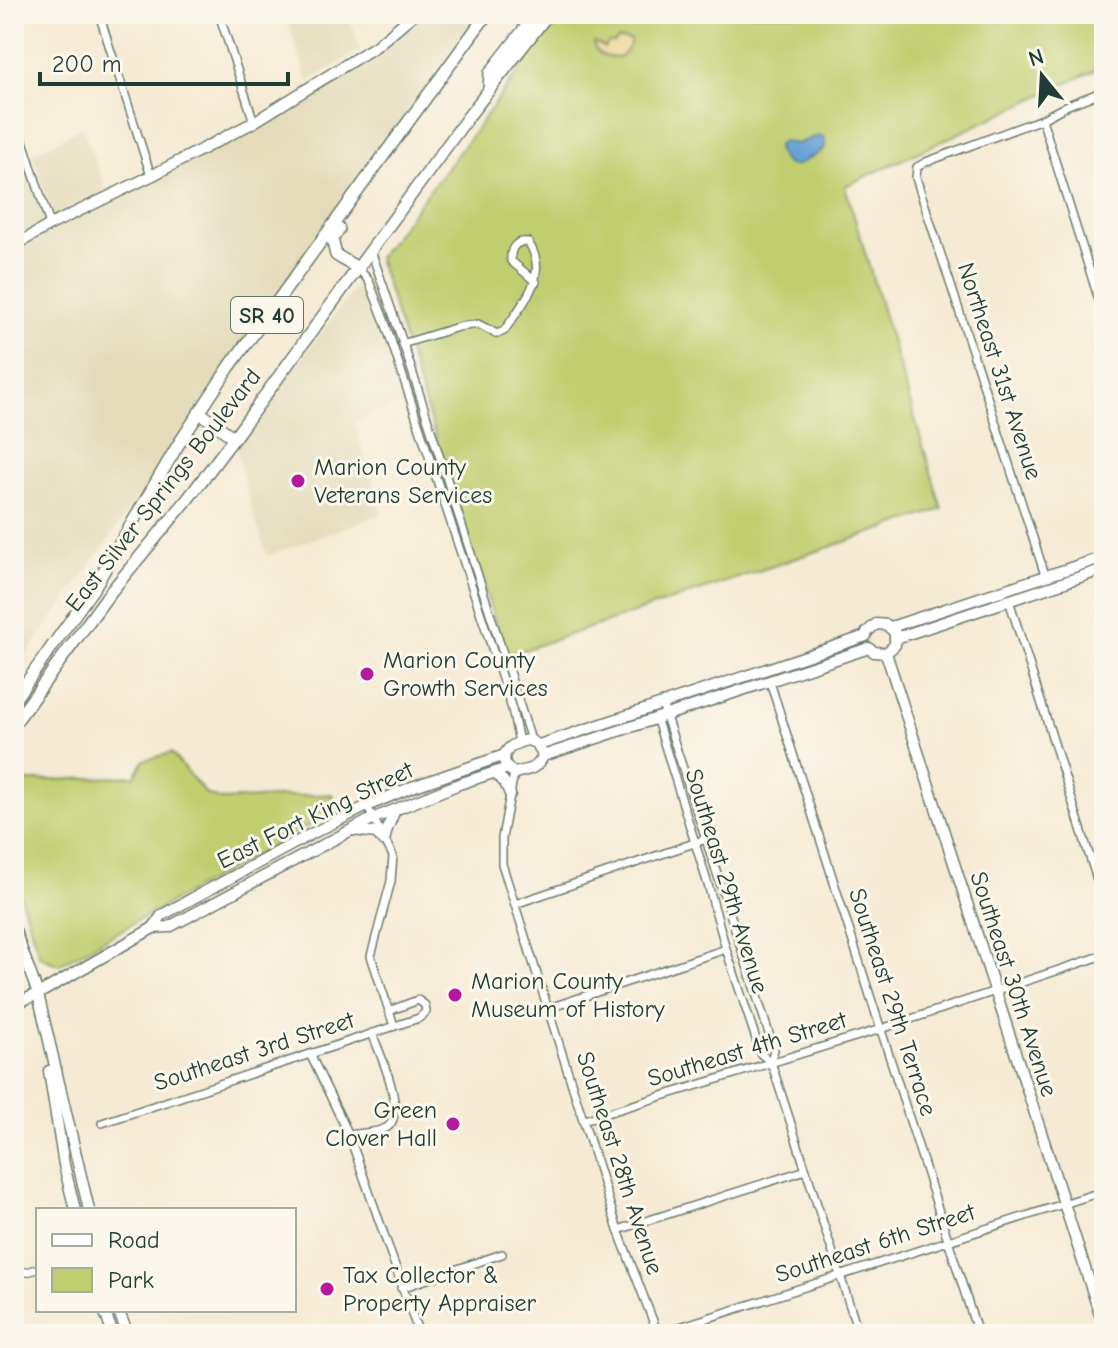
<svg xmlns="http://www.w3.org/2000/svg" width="1118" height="1348" font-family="'Comic Neue',sans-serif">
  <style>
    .built { fill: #e4dbba }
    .green { fill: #c1ce70; stroke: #708652; stroke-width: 2 }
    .sand { fill: #eeda9e; stroke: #868c69; stroke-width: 2 }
    .water { fill: #66a0d6; stroke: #426e85; stroke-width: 2 }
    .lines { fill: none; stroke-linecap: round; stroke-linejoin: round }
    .street-casing { stroke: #6a7a6c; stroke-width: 10 }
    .secondary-casing { stroke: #6a7a6c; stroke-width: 13 }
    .primary-casing { stroke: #6a7a6c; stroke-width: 14 }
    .street { stroke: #fff; stroke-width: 7 }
    .secondary { stroke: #fff; stroke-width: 10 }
    .primary { stroke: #fff; stroke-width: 11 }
    .poi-dot { fill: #b5179e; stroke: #fbf7ec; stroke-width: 3 }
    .labels { text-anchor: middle; stroke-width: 6; stroke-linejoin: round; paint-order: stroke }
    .shield { fill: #fbf7ec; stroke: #61756b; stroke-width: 2 }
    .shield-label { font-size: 22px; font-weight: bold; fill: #1f3d34 }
    .street-label { font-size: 24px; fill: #1f3d34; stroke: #fbf7ec }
    .poi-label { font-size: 24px; fill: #1f3d34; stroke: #fbf7ec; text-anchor: start }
  </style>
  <rect width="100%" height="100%" fill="#fbf7ec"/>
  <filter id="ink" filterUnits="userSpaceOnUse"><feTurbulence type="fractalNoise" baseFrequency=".0125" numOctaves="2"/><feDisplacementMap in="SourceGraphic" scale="16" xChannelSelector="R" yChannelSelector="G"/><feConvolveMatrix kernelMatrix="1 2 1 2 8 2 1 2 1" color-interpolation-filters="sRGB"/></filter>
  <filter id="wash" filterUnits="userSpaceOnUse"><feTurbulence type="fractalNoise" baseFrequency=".006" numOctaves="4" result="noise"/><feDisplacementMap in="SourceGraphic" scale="32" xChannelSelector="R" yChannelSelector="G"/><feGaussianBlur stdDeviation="1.8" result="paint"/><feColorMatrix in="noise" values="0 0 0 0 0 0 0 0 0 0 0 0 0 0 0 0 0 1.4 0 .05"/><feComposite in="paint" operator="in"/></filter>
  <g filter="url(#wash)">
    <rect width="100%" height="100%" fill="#f5ead3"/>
    <g class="built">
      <path d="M285,14H348L360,50L308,82Z"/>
      <path d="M421,14H481L14,673V252L52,229L157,179L259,125L379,50Z"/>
      <path d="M82,127L107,192L53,218L32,154Z"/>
      <path d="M24,158L45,222L14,240V178L16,175L14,163Z"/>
      <path d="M362,279L365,283L381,324L407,402L354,421L382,514L267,556L245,487L236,445Z"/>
    </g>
    <g class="green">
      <path d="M560,14H1104V66L845,186L942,509L506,656L378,258L472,135Z"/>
      <path d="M171,753L206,794L222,800L332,794L335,806L333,812L59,965L40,957L14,877V782L135,776L144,760Z"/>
    </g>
    <path class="sand" d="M618,39L631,40L628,49L620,57C609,58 594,56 594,42L605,48L609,42L614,43Z"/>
    <path class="water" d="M819,135L825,138V147C820,153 815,155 809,158C805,160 801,164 797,165C785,169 777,154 777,145L782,141L797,144Z"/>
  </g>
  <g filter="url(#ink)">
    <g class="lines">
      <defs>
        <g id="street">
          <path d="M99,14L151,176"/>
          <path d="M219,14L254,122"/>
          <path d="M14,113L50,225"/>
          <path d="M1042,119L1104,316"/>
          <path d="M371,251L403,343L531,740"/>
          <path d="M359,269L369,281L385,322L512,709L519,742"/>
          <path d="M402,344L458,327L478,324L497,334L504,331C522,304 551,275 528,242C515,240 510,249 511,261L536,282"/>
          <path d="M1046,578L916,178L917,167L926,162L1042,119L1068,105L1104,91"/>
          <path d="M1009,600L1104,902"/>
          <path d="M770,682L978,1334"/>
          <path d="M662,704L774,1049L771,1062L859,1334"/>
          <path d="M656,717L709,888L726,949L761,1054L771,1062"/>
          <path d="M514,773L502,838V864L618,1230L658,1334"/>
          <path d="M367,806L393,856L391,881L371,956L394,1026"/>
          <path d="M515,904L706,839"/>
          <path d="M549,1008L726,949"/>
          <path d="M310,1054L349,1135L419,1334"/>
          <path d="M584,1120L881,1029L1104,955"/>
          <path d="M102,1123L419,1018L426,1012L425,1005L418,1000L389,1011"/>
          <path d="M349,1135C359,1133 377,1133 386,1128C409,1115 379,1052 372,1033"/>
          <path d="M618,1230L806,1170"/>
          <path d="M14,1275L38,1269"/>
          <path d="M401,1288L502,1254"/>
          <path d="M658,1334L1104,1191"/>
        </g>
        <g id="secondary">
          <path d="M14,246L50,225L151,176L254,122L376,46L414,14"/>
          <path d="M891,627L1104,557"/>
          <path d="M896,638L1104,569"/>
          <path d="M886,653L1104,1327"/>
          <path d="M527,740C537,742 539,746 543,756C538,769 527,770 514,773C493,758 509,744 527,740Z"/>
          <path d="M539,745L866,636L867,632L876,624L887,625L895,633V645L886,653L874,652L869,648L543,756"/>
          <path d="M493,773C502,778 506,783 510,794"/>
          <path d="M354,830L376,833L384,841"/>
          <path d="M384,841L387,829L395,810"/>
          <path d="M14,928L38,994L89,1210"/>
          <path d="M153,928L169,927L372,819L459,784L508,768"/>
          <path d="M14,1004L38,994L153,928L162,915L315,832L367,806L412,787L505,755"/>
          <path d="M49,1071L64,1165L75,1210"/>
          <path d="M104,1310L113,1334"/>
          <path d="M118,1310L128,1334"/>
        </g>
        <g id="primary">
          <path d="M489,89L490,73L536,14"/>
          <path d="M339,229L332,239L336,255L359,269"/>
          <path d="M199,412L234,438"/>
          <path d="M14,700L95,586L178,445L230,366L487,14"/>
          <path d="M14,724L109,594L187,500L234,438L468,117L548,14"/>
        </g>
      </defs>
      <use href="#street" class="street-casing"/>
      <use href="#secondary" class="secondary-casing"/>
      <use href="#primary" class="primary-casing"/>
      <use href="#street" class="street"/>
      <use href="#secondary" class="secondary"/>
      <use href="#primary" class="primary"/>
    </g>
  </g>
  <g class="poi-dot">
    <circle cx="298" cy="481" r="8"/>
    <circle cx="367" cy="674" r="8"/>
    <circle cx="455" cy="995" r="8"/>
    <circle cx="453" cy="1124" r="8"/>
    <circle cx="327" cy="1289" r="8"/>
  </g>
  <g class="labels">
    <rect class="shield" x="231" y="297" width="72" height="36" rx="6"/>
    <g class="shield-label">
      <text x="267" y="323">SR 40</text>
    </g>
    <g class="street-label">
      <text transform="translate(1000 371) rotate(72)" y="8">Northeast 31st Avenue</text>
      <text transform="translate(163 490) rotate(-52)" y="8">East Silver Springs Boulevard</text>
      <text transform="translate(315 815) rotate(-26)" y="8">East Fort King Street</text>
      <text transform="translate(727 881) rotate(73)" y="8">Southeast 29th Avenue</text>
      <text transform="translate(1014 984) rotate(72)" y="8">Southeast 30th Avenue</text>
      <text transform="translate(893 1002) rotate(72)" y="8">Southeast 29th Terrace</text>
      <text transform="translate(747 1049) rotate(-17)" y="8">Southeast 4th Street</text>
      <text transform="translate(254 1051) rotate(-18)" y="8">Southeast 3rd Street</text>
      <text transform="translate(620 1163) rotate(72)" y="8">Southeast 28th Avenue</text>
      <text transform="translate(875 1243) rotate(-18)" y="8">Southeast 6th Street</text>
    </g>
    <g class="poi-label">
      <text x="314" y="475">Marion County<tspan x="314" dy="28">Veterans Services</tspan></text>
      <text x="383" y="668">Marion County<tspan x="383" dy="28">Growth Services</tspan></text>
      <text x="471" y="989">Marion County<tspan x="471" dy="28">Museum of History</tspan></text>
      <text x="437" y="1118" text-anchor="end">Green<tspan x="437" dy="28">Clover Hall</tspan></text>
      <text x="343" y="1283">Tax Collector &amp;<tspan x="343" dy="28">Property Appraiser</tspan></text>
    </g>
  </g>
  <rect width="1118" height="1348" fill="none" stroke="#fbf7ec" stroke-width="48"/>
  <rect x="36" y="1208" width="260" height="104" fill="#fbf7ec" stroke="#a3ada2" stroke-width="2"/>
  <rect x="52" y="1234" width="40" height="12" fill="#ffffff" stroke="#a3ada2" stroke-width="2"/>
  <text x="108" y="1248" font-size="24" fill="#1f3d34">Road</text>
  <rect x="52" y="1268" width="40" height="24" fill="#c1ce70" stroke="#a3ada2" stroke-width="2"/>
  <text x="108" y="1288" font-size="24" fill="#1f3d34">Park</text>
  <g transform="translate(1042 76) rotate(342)" stroke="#fbf7ec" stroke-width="6" paint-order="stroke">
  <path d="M0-6L14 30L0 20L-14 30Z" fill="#1f3d34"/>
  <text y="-12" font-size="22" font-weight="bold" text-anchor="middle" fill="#1f3d34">N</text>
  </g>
  <path d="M40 72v12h248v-12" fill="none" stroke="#1f3d34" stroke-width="4"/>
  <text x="52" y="72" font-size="24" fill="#1f3d34" stroke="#fbf7ec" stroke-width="6" paint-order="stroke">200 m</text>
</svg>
